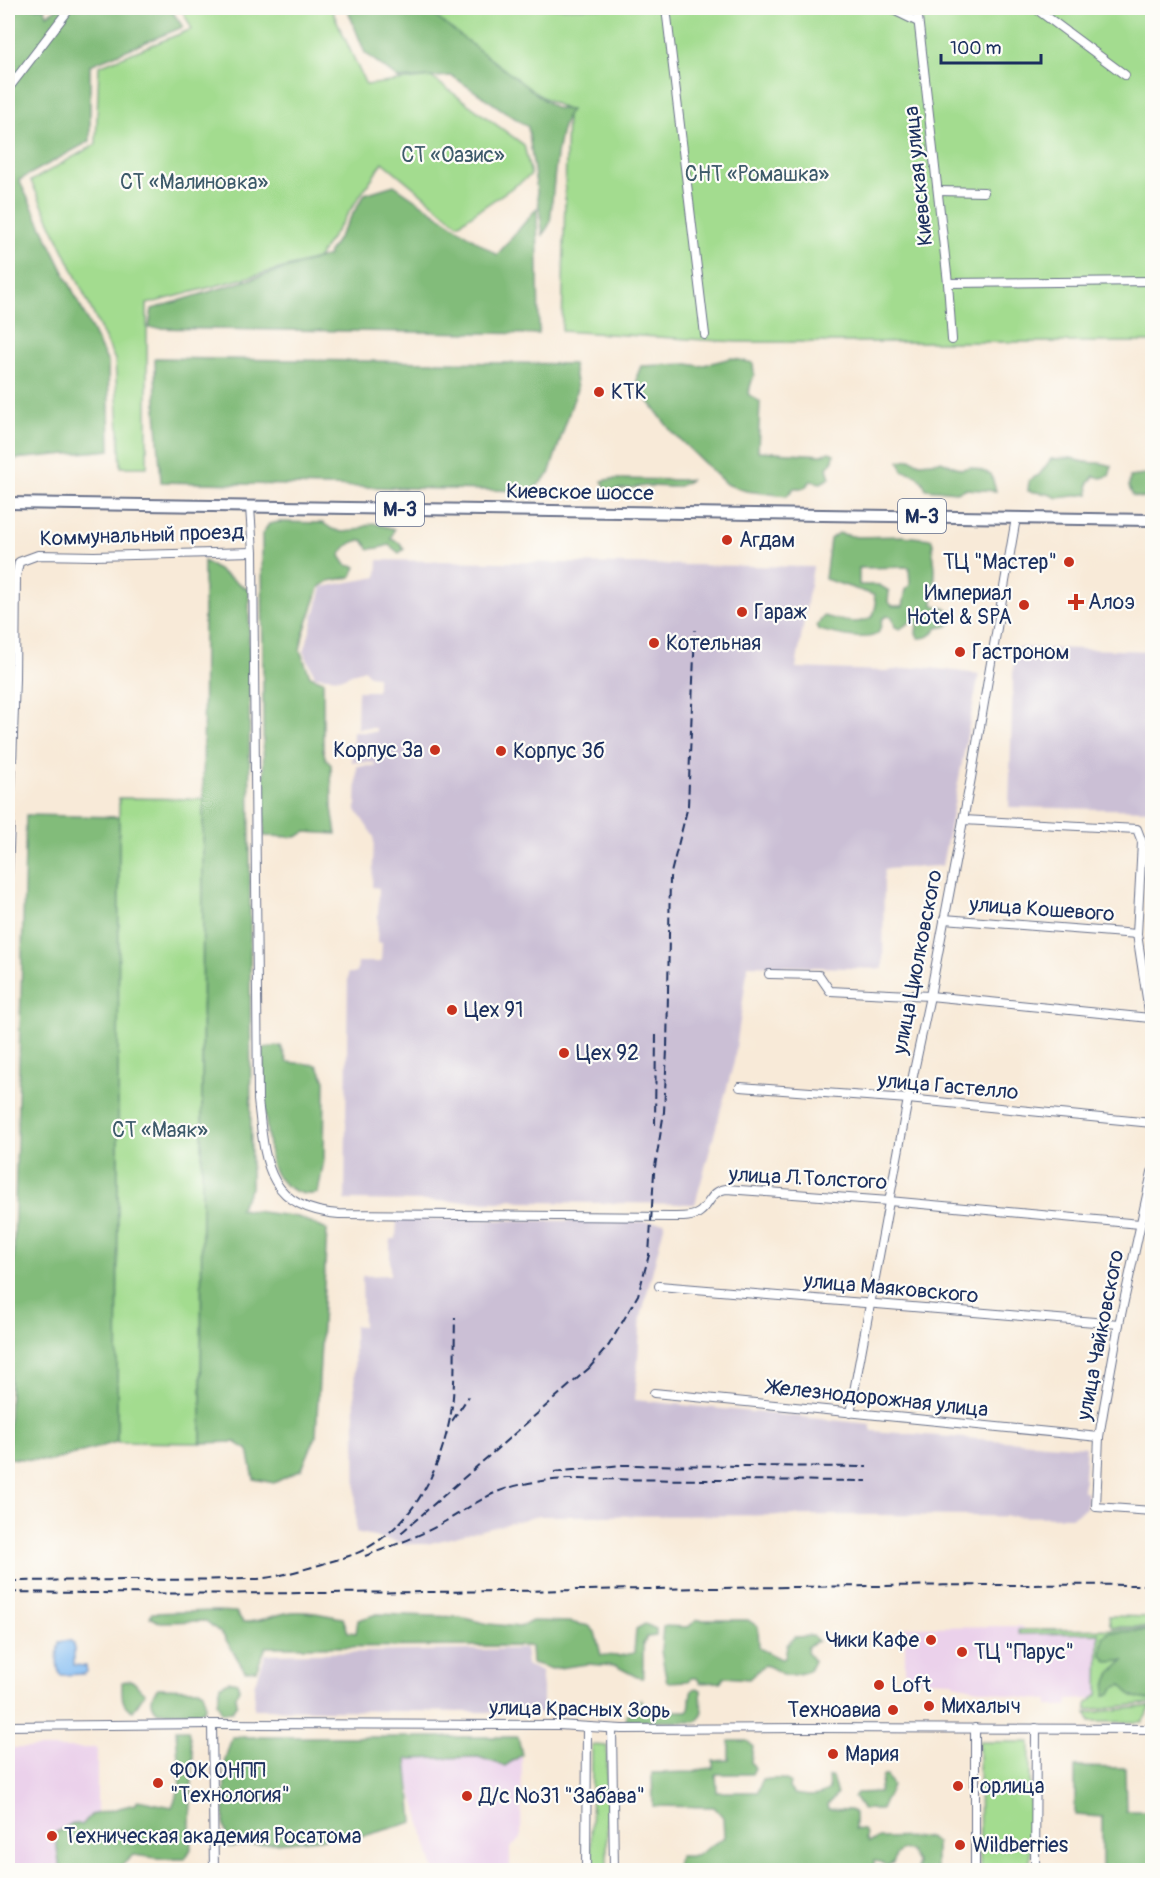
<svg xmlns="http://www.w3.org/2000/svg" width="1160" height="1878" font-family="Pangolin,sans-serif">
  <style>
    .built { fill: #ebd1eb }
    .industrial { fill: #cbbfd5 }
    .green { fill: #a3dc8f; stroke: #5f8676; stroke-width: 1.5 }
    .forest { fill: #82bc7a; stroke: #4e766c; stroke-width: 1.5; fill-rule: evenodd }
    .water { fill: #81bbf3; stroke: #4e75a8; stroke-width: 1.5 }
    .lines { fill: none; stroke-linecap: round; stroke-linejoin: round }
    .minor-casing { stroke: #687089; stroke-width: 10 }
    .highway-casing { stroke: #687089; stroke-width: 14 }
    .minor { stroke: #fff; stroke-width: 8 }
    .highway { stroke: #fff; stroke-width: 10 }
    .rail { stroke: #1b2f5e; stroke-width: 2; stroke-dasharray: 9 4.5; stroke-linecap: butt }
    .poi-dot { fill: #c8321e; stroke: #fdfcf7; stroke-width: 2 }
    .labels { text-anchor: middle; stroke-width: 4.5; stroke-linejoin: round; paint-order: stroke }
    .shield { fill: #fdfcf7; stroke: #5f6c8c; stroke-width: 1.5 }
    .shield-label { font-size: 20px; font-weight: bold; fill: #1b2f5e }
    .park-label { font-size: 21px; fill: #3d5a6a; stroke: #fdfcf7 }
    .street-label { font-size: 21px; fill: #1b2f5e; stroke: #fdfcf7 }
    .poi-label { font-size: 21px; fill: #1b2f5e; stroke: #fdfcf7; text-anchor: start }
  </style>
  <rect width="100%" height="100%" fill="#fdfcf7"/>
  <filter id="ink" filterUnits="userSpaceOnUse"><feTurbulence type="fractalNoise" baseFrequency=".0167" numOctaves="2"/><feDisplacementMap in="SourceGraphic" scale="12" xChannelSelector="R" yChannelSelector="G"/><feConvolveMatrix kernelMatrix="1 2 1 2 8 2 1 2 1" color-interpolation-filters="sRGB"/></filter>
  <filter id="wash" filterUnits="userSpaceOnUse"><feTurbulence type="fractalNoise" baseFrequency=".008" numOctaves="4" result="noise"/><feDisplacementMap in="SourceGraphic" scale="24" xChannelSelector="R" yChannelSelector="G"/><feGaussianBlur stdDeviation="1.35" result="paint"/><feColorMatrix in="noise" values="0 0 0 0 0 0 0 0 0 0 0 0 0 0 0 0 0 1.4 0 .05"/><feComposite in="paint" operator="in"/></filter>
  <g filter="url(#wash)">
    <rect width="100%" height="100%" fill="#f8ead8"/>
    <g class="built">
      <path d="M8,555L10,557L8,665Z"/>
      <path d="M1020,1626L1031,1633H1099L1098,1695L1091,1699L1068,1700L1067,1706H1048V1700L1023,1698L954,1684L953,1681L905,1679V1627Z"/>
      <rect x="8" y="1748" width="89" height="122"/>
      <path d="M522,1752L521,1839L510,1848V1870H434L402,1756Z"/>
    </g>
    <g class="industrial">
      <path d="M378,560L813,567L796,668L885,671L922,667L979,674L942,866L884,869L883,969L748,965L734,1062L695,1204L524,1202L512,1199L500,1202L345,1200L348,973H357L358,962H381L382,943L377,942L379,888L372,887L374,837L356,810L357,766H375V763L352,762L353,732H376V728H357L358,691H377V676L369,675L364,669L342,678L315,676L304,652L322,587L377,577Z"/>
      <path d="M1014,647L1152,651V810L1009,807Z"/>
      <path d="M397,1219L665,1222L641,1317L635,1400L870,1424L872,1431L1086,1447L1083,1491L1088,1492L1086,1508L1071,1517L876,1515L538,1516L427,1544H405L356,1532L354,1326H363L362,1276L390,1275V1239H396Z"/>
      <path d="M525,1649L527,1665L541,1672L543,1688V1713L254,1709V1685L266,1654Z"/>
    </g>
    <g class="green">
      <path d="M181,8H331L366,85L431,77L524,145L531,175L458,224L383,162L317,259L147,304V467H121L115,360L31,181L96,144L99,66L192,29Z"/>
      <path d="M414,8H1152V342H737L562,331L567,110L434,40Z"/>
      <path d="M119,798L203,799L201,1443L117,1442Z"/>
      <path d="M1109,1616L1152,1617V1627H1112L1110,1624Z"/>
      <path d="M1152,1629V1703L1087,1710V1703L1098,1695L1099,1633L1019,1634L1018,1630Z"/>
      <path d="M1152,1706L1142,1722H1090L1087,1713Z"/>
      <path d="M979,1742H1030V1870H980Z"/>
      <path d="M592,1745L607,1746V1870H591Z"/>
    </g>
    <g class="forest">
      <path d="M8,8H45L47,15L58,8H170L183,27L90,65V141L19,180L108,363L110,450L14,459L11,483H8Z"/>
      <path d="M347,8H424L555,108L571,110C556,126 553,197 550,223L543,235L528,127L452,76L399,79L365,53Z"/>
      <path d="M394,185L497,255L537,208L539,334L149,328L152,309L327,256L365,194Z"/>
      <path d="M155,358L573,364L577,389L549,474L532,491L161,482L156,410Z"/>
      <path d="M731,358L753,363L754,374L748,394L760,402L758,451L822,455L829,452L834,454L833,460L827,468L830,478L821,483L811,481L804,488H794L787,496L746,491L726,484L672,432L637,386V376L641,366L688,364L700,366Z"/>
      <path d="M1072,458C1087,466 1097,460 1112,466L1109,476L1101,478L1094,476L1088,484L1089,494L1058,498L1048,494L1028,491L1029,480L1039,475L1051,459Z"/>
      <path d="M910,459L920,463L941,461L961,469L971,467L991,474L996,491L965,489L956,492L926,489C921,477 916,473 903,471L899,461Z"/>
      <path d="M1152,474V500L1133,496L1129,487L1130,477Z"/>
      <path d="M611,479L690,480C674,492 665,485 647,486C634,487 621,490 607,490L602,481Z"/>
      <path d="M279,522L323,523L332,529L342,532L353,531L373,523L394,529L391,539L400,543L404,549L399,553L389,545L379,548L369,549L363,540C351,541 346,545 340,556L346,565L356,567L351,577L329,581L319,588L303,635L300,650L310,676L323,681V749L325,757L331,765L332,808L336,834L306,832L296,837L264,836L262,534L269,524Z"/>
      <path d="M838,533L857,537L903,536L931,539L933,544C931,553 935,560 935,569C935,581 933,593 933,605L953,611L952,622L948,626L937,628C932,635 929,638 919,638L916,634L917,623L913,620L900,629L895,627L892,617L887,616L882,619C881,623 881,629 878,633C867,643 832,633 819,630L817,625L824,616C839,620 860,627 873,616L876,605L874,595L825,579L830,539ZM909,567L910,585L906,589L903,606H893L888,602L889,591L879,585H859V568Z"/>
      <path d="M204,561L249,590L251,1188L239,1209L298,1217L327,1230L316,1435L302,1469L274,1483L254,1479L248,1450L235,1442L201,1443Z"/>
      <path d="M26,815L119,817L117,1442L51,1461L8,1458Z"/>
      <path d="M281,1046L287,1062L317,1065L325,1080L324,1160L318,1193C299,1198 281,1186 273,1169C270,1162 270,1153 269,1146C264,1113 263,1081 263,1048Z"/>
      <path d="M215,1611L236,1612L243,1622C259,1623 271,1616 286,1613C304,1609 325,1615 343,1618L348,1632L356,1633L358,1620L377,1614L460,1617L489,1624L520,1627L532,1621L569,1622L589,1626L595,1632L601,1655L619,1656L634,1653L636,1629L645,1624L656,1629V1636L647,1637L643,1643V1678L637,1677L616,1666L587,1664L552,1669L532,1663L531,1646L266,1647L256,1670L245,1671L223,1635L206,1621L159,1622L150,1617L152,1613Z"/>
      <path d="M697,1620H748L758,1627L759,1648L781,1659L785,1658L787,1645L794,1637L813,1636L818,1641L808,1646L807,1652L814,1661L809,1671C802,1673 791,1677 783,1674C775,1671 774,1667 764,1665L749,1679L725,1677L720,1682L700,1683L697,1678H691L688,1681L667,1682L661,1651L663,1626L688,1627Z"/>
      <path d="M1152,1631V1700C1138,1700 1130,1696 1121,1685L1114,1688L1111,1693L1105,1696C1106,1677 1110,1673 1124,1661L1108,1662L1102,1655L1103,1638L1109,1632Z"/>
      <path d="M130,1680C138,1683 138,1690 145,1693L133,1711C120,1706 122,1693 122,1682Z"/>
      <path d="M229,1681L237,1683L239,1689L236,1696L237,1704L232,1711L222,1713L217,1702L221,1685Z"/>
      <path d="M158,1688L199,1689L204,1692L205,1708L202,1712H158C150,1705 150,1696 158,1688Z"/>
      <path d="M697,1688L701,1690L702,1715L696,1722L626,1721V1715L631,1713L641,1699L644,1707L655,1711H688C692,1703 688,1696 693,1689Z"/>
      <path d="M176,1730H188L193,1754L190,1825L191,1849L185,1859H165L133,1855L117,1870L96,1868L95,1870H60L55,1833L73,1823L82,1825L91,1815L135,1804L138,1800L172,1807L180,1787Z"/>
      <path d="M232,1737H518L522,1755L505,1766L478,1757L407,1759L413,1822L367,1835L229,1847L224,1826L225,1759Z"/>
      <path d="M729,1741H747L753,1746L751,1762L755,1768L752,1774H716L717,1792H758L762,1780C771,1779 782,1777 790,1782L789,1788L794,1794C806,1796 818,1798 829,1790L828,1777H832L837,1795L828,1804L829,1809L850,1810L855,1813V1829L863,1830L866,1834V1839L869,1842L879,1838L929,1837L936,1843V1870H917V1862L910,1851L901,1850L896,1855L893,1863L887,1866L881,1862L874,1861V1870H677V1861L680,1856H696L724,1837L723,1817L714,1807L653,1806L652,1773L694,1772L703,1769L713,1768V1761L729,1760Z"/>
      <path d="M1075,1767L1125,1768L1126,1811H1151L1152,1803V1870H1102V1817L1075,1815Z"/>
      <path d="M883,1776H887L892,1786L881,1809H862L854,1797L857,1793L879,1792Z"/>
    </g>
    <path class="water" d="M65,1641H71L74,1644V1665L86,1666L87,1672L84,1674L60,1675C56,1666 57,1651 59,1642Z"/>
  </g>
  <g filter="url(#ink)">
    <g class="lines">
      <defs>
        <g id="minor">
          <path d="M666,8L705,335"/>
          <path d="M889,8L918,22"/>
          <path d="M917,8L948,283L952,340"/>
          <path d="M1035,8L1125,75"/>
          <path d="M8,89L70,8"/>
          <path d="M938,191L984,192"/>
          <path d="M948,283L1152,281"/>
          <path d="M250,507L253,552L258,1100C265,1161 265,1208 339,1214L670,1217C680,1217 693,1218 700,1212C711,1203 711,1191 726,1189L889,1201L1140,1224"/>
          <path d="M963,820L1137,829L1142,842L1137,934L1150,1018L1152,1025"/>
          <path d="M8,877L15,679L16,577L19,562L38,555L94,556L253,552"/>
          <path d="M944,919L1137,934"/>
          <path d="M769,974L819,975L830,991L930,996L1150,1018"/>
          <path d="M740,1087L908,1099L1152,1123"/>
          <path d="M1152,1172L1119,1324L1104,1407L1099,1437L1096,1507L1152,1511"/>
          <path d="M659,1286L1119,1324"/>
          <path d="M654,1393L1099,1437"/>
          <path d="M850,1413L908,1099L930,996L971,778L1016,518"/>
          <path d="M212,1724L214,1870"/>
          <path d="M8,1726L212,1724L558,1725L622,1729L808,1728L1152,1729"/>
          <path d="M612,1729L614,1870"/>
          <path d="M586,1870L587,1728"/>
          <path d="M975,1870V1728"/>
          <path d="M1035,1870L1036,1728"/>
        </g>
        <path id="highway" d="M8,503L1152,520"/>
      </defs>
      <use href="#minor" class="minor-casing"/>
      <use href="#highway" class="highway-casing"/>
      <use href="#minor" class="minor"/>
      <use href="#highway" class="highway"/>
      <g class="rail">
        <path d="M655,1125L656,1033"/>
        <path d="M590,1367L609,1345L638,1295L649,1255L654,1173L664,1112L667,1050L670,877L688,806L695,630"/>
        <path d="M452,1421L469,1396"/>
        <path d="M554,1472L622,1465L867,1467"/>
        <path d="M401,1533L595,1363"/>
        <path d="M365,1556C392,1546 421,1536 446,1521C467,1509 485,1495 508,1488C528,1482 548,1480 568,1479L867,1481"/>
        <path d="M8,1581L258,1579C281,1576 294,1572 316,1566C333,1560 352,1557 367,1548C417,1520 441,1467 451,1413C456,1382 454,1348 455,1317"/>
        <path d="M8,1592C389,1598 771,1583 1152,1585"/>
      </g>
    </g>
  </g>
  <g class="poi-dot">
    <circle cx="599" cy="392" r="6"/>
    <circle cx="727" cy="540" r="6"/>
    <circle cx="1069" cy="562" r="6"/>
    <path d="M1073 593h6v6h6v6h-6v6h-6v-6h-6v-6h6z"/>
    <circle cx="1024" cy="605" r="6"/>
    <circle cx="742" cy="612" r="6"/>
    <circle cx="654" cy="643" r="6"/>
    <circle cx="960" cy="652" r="6"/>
    <circle cx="435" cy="750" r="6"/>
    <circle cx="501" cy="751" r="6"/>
    <circle cx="452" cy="1010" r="6"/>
    <circle cx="564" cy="1053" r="6"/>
    <circle cx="931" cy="1640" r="6"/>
    <circle cx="962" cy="1652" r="6"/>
    <circle cx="879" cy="1685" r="6"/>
    <circle cx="929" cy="1706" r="6"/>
    <circle cx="893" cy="1710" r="6"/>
    <circle cx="833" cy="1754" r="6"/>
    <circle cx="158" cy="1783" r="6"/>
    <circle cx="958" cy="1786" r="6"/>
    <circle cx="467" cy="1796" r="6"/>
    <circle cx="52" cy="1836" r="6"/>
    <circle cx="960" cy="1845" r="6"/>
  </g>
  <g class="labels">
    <g class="shield">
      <rect x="376" y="492" width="48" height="34" rx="4.5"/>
      <rect x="898" y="499" width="48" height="34" rx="4.5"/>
    </g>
    <g class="shield-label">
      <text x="400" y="516">М-3</text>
      <text x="922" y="523">М-3</text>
    </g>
    <g class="park-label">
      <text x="453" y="162">СТ «Оазис»</text>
      <text x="757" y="181">СНТ «Ромашка»</text>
      <text x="194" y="189">СТ «Малиновка»</text>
      <text x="160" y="1137">СТ «Маяк»</text>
    </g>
    <g class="street-label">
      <text transform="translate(918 176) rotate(-96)" y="7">Киевская улица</text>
      <text transform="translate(580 492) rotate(1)" y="7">Киевское шоссе</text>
      <text transform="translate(142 535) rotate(-2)" y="7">Коммунальный проезд</text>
      <text transform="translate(1042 909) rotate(4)" y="7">улица Кошевого</text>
      <text transform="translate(917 962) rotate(-79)" y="7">улица Циолковского</text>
      <text transform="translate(948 1086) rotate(5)" y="7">улица Гастелло</text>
      <text transform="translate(808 1178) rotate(3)" y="7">улица Л.Толстого</text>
      <text transform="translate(891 1288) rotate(5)" y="7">улица Маяковского</text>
      <text transform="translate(1100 1335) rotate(-79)" y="7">улица Чайковского</text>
      <text transform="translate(878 1398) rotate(6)" y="7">Железнодорожная улица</text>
      <text transform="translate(580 1709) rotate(1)" y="7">улица Красных Зорь</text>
    </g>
    <g class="poi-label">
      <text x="611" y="399">КТК</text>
      <text x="739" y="547">Агдам</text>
      <text x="1057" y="569" text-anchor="end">ТЦ "Мастер"</text>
      <text x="1012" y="600" text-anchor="end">Империал<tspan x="1012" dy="24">Hotel &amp; SPA</tspan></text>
      <text x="1088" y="609">Алоэ</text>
      <text x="754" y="619">Гараж</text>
      <text x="666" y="650">Котельная</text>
      <text x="972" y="659">Гастроном</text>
      <text x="423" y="757" text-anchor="end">Корпус 3a</text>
      <text x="513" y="758">Корпус 3б</text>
      <text x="464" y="1017">Цех 91</text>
      <text x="576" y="1060">Цех 92</text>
      <text x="919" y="1647" text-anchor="end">Чики Кафе</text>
      <text x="974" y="1659">ТЦ "Парус"</text>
      <text x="891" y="1692">Loft</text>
      <text x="941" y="1713">Михалыч</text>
      <text x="881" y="1717" text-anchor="end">Техноавиа</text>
      <text x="845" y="1761">Мария</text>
      <text x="170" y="1778">ФОК ОНПП<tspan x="170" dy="24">"Технология"</tspan></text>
      <text x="970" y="1793">Горлица</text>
      <text x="479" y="1803">Д/с №31 "Забава"</text>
      <text x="64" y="1843">Техническая академия Росатома</text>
      <text x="972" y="1852">Wildberries</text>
    </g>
  </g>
  <rect width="1160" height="1878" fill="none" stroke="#fdfcf7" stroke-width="30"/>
  <path d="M941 54v9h100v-9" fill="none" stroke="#1b2f5e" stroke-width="3"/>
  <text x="950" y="54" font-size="18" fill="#1b2f5e" stroke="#fdfcf7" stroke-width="4.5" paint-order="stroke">100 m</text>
</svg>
